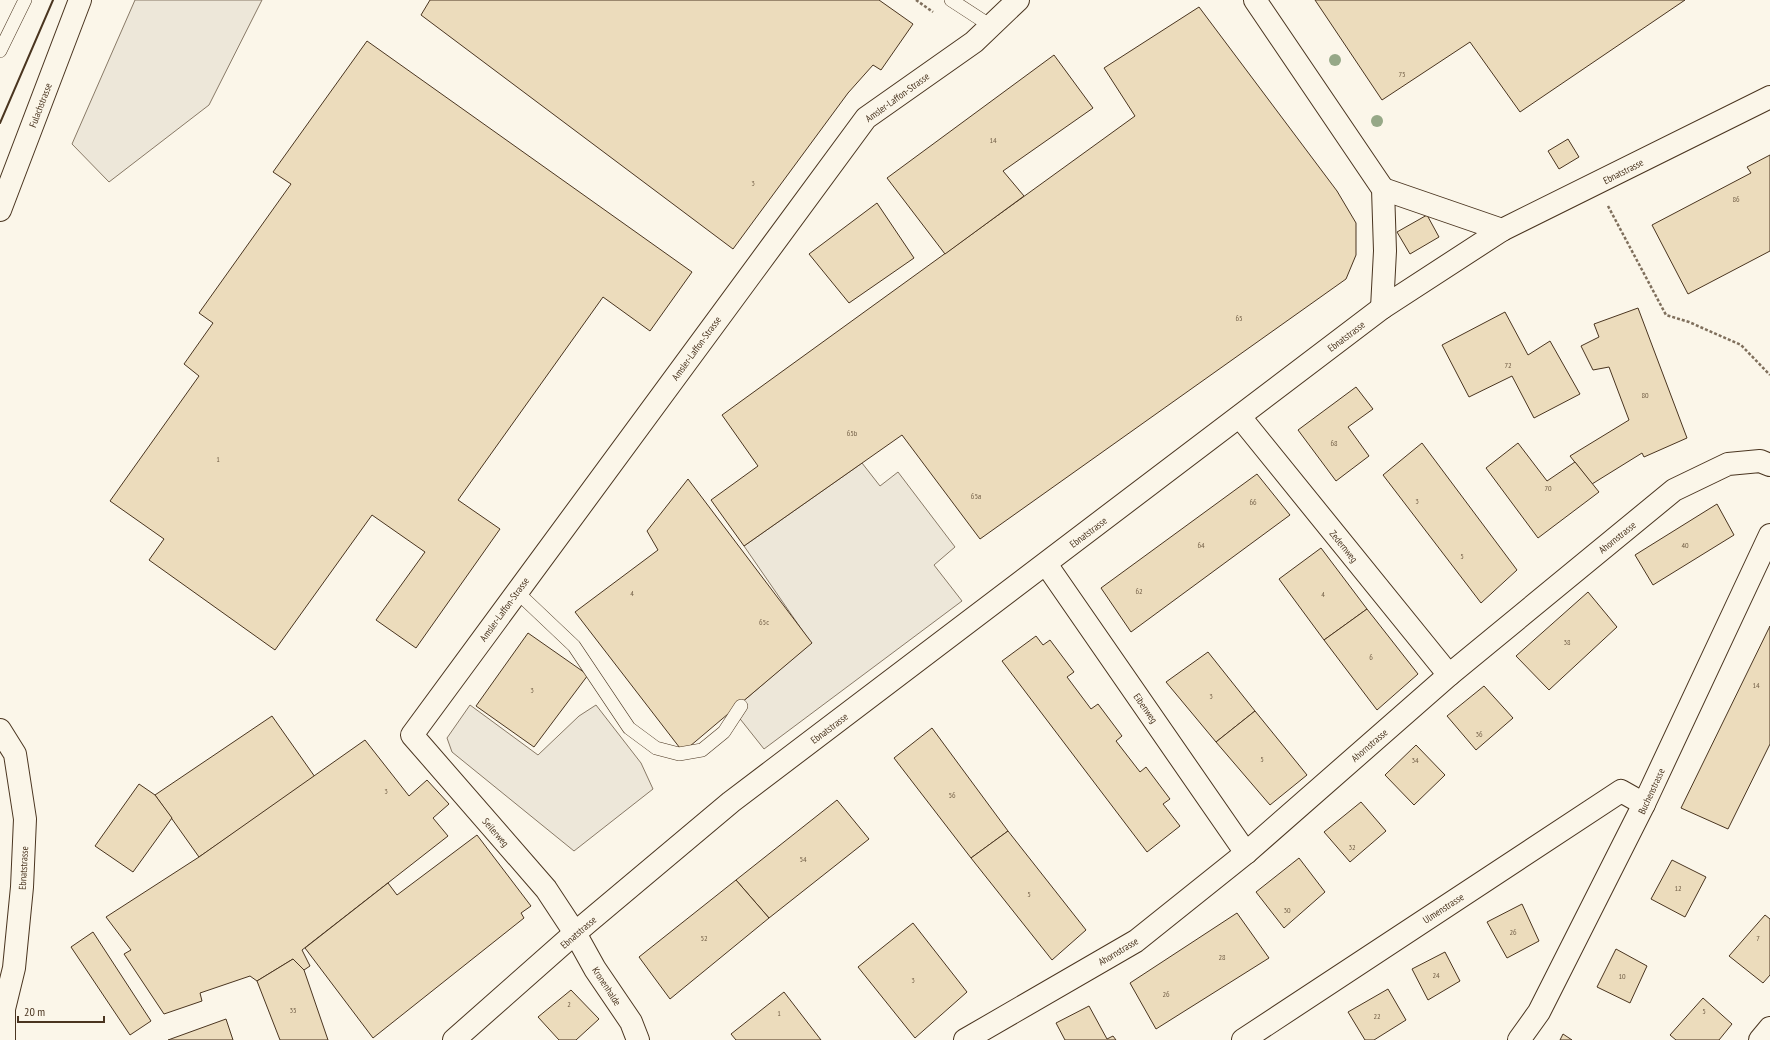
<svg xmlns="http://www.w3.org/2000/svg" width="1770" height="1040" font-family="'PT Sans Narrow',sans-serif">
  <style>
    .parking { fill: #ede7d9; stroke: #887966 }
    .building { fill: #ecdcbc; stroke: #4a3520 }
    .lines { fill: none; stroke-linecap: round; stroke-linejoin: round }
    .lane-casing { stroke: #4a3520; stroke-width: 14 }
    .street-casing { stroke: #4a3520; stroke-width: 24 }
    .secondary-casing { stroke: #4a3520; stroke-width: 24 }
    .primary-casing { stroke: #4a3520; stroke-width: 24 }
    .path { stroke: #7f6f5c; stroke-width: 2.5; stroke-dasharray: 3 2; stroke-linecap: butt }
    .lane { stroke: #fbf6e9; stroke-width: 13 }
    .street { stroke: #fbf6e9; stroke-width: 22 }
    .secondary { stroke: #fbf6e9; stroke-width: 22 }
    .primary { stroke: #fbf6e9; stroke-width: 22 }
    .wall { stroke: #4a3520; stroke-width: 2 }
    .tree { fill: #96a887 }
    .labels { text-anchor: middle; stroke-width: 3; stroke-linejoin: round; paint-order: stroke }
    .number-label { font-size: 8px; fill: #725f47 }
    .street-label { font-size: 10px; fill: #4a3520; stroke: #fbf6e9 }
  </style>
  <rect width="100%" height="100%" fill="#fbf6e9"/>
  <g class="parking">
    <path d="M135,0H262L209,105L109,182L72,144Z"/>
    <path d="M862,463L880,486L898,472L955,547L934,565L962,601L764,749L733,710L811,643L744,546Z"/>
    <path d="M470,705L538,755L579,716L596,705L641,763L653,789L574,851L452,752L447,738Z"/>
  </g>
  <g class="building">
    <path d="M430,0H879L913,24L881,70L873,65L848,93L733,249L421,15Z"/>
    <path d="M1315,0H1685L1520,112L1470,42L1382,100Z"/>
    <path d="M1199,7L1337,191L1356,223V255L1346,279L980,539L902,435L744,546L711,500L758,466L722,415L1135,116L1104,68Z"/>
    <path d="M367,41L692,272L650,331L603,297L458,500L500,529L416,648L376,620L425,552L372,515L275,650L149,560L164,539L110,501L199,376L184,364L213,323L199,313L291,184L273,172Z"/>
    <path d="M1054,55L1093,108L1003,171L1024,196L945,254L887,178Z"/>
    <path d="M1568,139L1579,157L1559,169L1548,151Z"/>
    <path d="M1770,155V251L1688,294L1652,225L1751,173L1747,167Z"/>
    <path d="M877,203L914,258L849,303L809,254Z"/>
    <path d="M1427,215L1439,237L1410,254L1397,232Z"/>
    <path d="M1638,308L1687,438L1644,457L1642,453L1592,484L1570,456L1629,420L1609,367L1593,370L1581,346L1599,337L1594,324Z"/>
    <path d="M1505,312L1528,355L1550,341L1580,394L1534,418L1512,376L1469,397L1442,345Z"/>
    <path d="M1356,387L1373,409L1348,427L1369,456L1336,481L1298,430Z"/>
    <path d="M1422,443L1517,570L1481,603L1383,475Z"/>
    <path d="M1518,443L1547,481L1575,462L1599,492L1538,538L1486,468Z"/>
    <path d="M1257,474L1290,515L1131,632L1101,588Z"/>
    <path d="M688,479L812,643L683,752L575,612L658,550L647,531Z"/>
    <path d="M1717,504L1734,535L1653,585L1635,555Z"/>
    <path d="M1321,548L1367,609L1324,640L1279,579Z"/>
    <path d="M1588,592L1617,627L1549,690L1516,656Z"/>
    <path d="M1367,609L1418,674L1377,710L1324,640Z"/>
    <path d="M1770,626V744L1728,829L1681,808Z"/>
    <path d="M528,633L588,675L534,747L476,706Z"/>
    <path d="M1036,636L1043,645L1050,640L1074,672L1067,677L1091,709L1098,704L1122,736L1116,741L1140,772L1146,767L1170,799L1163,804L1180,826L1147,852L1002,661Z"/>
    <path d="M1208,652L1255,711L1216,742L1166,682Z"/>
    <path d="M1484,686L1513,718L1476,750L1447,716Z"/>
    <path d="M1255,711L1307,775L1270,805L1216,742Z"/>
    <path d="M272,716L315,777L199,857L155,795Z"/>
    <path d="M932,728L1008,831L971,858L894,758Z"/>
    <path d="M365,740L409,796L427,780L449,804L433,818L448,836L302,950L310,966L304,970L293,959L257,981L250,976L200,993L202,1001L164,1014L124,954L131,950L106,917L199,857Z"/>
    <path d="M1416,745L1445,775L1414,805L1385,775Z"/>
    <path d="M139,784L155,795L172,818L133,872L95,846Z"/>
    <path d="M837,800L869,839L769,918L736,880Z"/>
    <path d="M1361,802L1386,831L1350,862L1324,832Z"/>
    <path d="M1008,831L1086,930L1052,960L971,858Z"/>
    <path d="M477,835L531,906L521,913L524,918L373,1038L305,948L388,883L397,895Z"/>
    <path d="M1299,858L1325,892L1284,928L1256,892Z"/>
    <path d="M1672,860L1706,877L1685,917L1651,899Z"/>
    <path d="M736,880L769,918L670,999L639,957Z"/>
    <path d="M1522,904L1539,941L1507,958L1487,922Z"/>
    <path d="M1237,913L1269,958L1156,1029L1130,983Z"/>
    <path d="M1765,915L1770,919V975L1763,983L1729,956Z"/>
    <path d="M913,923L967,992L915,1038L858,967Z"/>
    <path d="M93,932L151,1021L130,1035L71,947Z"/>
    <path d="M1616,949L1647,966L1630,1003L1597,987Z"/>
    <path d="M1445,952L1460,981L1428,1000L1412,969Z"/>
    <path d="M293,959L304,970L328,1040H280L257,981Z"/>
    <path d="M1388,989L1406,1020L1374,1040H1365L1348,1012Z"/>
    <path d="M571,990L599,1019L576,1040H559L538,1017Z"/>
    <path d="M784,992L821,1040H736L731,1034Z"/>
    <path d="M1703,998L1732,1024L1719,1040H1676L1670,1035Z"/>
    <path d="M1089,1006L1107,1039L1113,1036L1116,1040H1065L1056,1023Z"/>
    <path d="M226,1019L233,1040H168Z"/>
    <path d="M1563,1034L1572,1040H1560Z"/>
  </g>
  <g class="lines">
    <defs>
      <g id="lane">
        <path d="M951,0L991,26"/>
        <path d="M0,51L25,0"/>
        <path d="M517,592L574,646L629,728L656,748L679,754L702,750L724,732L741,706"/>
      </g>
      <g id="street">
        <path d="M1255,0L1383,189L1385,251L1382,308"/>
        <path d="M1383,189L1502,230"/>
        <path d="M1240,417L1449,675"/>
        <path d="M1046,564L1246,853"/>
        <path d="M638,1040L631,1022L595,969L575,933L546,889L412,735L866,118L974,42L1018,0"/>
        <path d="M965,1040L1136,941L1246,853L1449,675L1674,490L1728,464L1760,461L1770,465"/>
        <path d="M1243,1040L1621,791L1644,804"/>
        <path d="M1519,1040L1539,1012L1644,804L1770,535"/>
        <path d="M1760,1040L1770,1028"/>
      </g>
      <g id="secondary">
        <path d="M0,730L15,754L25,819L22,887L14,968L4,1009V1040"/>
        <path d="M454,1040L575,933L731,802L1382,308L1502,230L1770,97"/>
      </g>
      <path id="primary" d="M0,210L80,0"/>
    </defs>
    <use href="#lane" class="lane-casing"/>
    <use href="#street" class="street-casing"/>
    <use href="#secondary" class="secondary-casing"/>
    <use href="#primary" class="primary-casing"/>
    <g class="path">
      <path d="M916,0L933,12"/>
      <path d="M1608,206L1666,315L1689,322L1741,345L1770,375"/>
    </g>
    <use href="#lane" class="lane"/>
    <use href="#street" class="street"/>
    <use href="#secondary" class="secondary"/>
    <use href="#primary" class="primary"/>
    <path class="wall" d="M0,123L53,0"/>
  </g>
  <g class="tree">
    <circle cx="1335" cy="60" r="6"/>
    <circle cx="1377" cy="121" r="6"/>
  </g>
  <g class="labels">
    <g class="number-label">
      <text x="1402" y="77">75</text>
      <text x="993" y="143">14</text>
      <text x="753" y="186">3</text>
      <text x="1736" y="202">86</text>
      <text x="1239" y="321">65</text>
      <text x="1508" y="368">72</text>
      <text x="1645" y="398">80</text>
      <text x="852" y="436">65b</text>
      <text x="1334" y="446">68</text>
      <text x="218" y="462">1</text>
      <text x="1548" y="491">70</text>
      <text x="976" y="499">65a</text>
      <text x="1417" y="504">3</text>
      <text x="1253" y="505">66</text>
      <text x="1201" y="548">64</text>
      <text x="1685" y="548">40</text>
      <text x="1462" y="559">5</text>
      <text x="1139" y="594">62</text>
      <text x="632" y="596">4</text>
      <text x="1323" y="597">4</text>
      <text x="764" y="625">65c</text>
      <text x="1567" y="645">38</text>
      <text x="1371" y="660">6</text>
      <text x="1756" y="688">14</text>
      <text x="532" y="693">3</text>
      <text x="1211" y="699">3</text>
      <text x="1479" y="737">36</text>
      <text x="1262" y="762">5</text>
      <text x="1415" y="763">34</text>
      <text x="386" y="794">3</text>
      <text x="952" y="798">56</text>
      <text x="1352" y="850">32</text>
      <text x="803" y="862">54</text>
      <text x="1678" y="891">12</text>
      <text x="1029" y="897">5</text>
      <text x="1287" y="913">30</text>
      <text x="1513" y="935">26</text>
      <text x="704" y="941">52</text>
      <text x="1758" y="941">7</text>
      <text x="1222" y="960">28</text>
      <text x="1436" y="978">24</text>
      <text x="1622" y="979">10</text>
      <text x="913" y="983">3</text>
      <text x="1166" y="997">26</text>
      <text x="569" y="1007">2</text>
      <text x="293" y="1013">35</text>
      <text x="1704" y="1014">5</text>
      <text x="779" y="1016">1</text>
      <text x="1377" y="1019">22</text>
    </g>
    <g class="street-label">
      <text transform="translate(897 97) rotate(-36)" y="4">Amsler-Laffon-Strasse</text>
      <text transform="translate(40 105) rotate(-69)" y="4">Fulachstrasse</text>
      <text transform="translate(1623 171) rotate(-27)" y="4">Ebnatstrasse</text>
      <text transform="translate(1346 336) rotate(-37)" y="4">Ebnatstrasse</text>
      <text transform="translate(696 348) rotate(-54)" y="4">Amsler-Laffon-Strasse</text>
      <text transform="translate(1088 532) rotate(-37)" y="4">Ebnatstrasse</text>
      <text transform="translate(1617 537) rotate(-39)" y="4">Ahornstrasse</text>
      <text transform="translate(1344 546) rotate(51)" y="4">Zedernweg</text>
      <text transform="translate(504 609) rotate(-54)" y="4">Amsler-Laffon-Strasse</text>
      <text transform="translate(1146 708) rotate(55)" y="4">Eibenweg</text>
      <text transform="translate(829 728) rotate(-37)" y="4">Ebnatstrasse</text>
      <text transform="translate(1369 745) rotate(-41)" y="4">Ahornstrasse</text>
      <text transform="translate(1651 791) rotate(-65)" y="4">Buchenstrasse</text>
      <text transform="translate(496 832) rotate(49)" y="4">Seilerweg</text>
      <text transform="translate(23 868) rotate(-87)" y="4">Ebnatstrasse</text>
      <text transform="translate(1443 908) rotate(-33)" y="4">Ulmenstrasse</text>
      <text transform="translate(578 932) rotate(-41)" y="4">Ebnatstrasse</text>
      <text transform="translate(1118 951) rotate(-31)" y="4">Ahornstrasse</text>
      <text transform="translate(607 986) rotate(57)" y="4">Kronenhalde</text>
    </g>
  </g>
  <path d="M18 1016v6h86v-6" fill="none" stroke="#4a3520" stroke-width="2"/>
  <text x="24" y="1016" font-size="12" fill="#4a3520" stroke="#fbf6e9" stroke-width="3" paint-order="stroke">20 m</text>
</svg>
